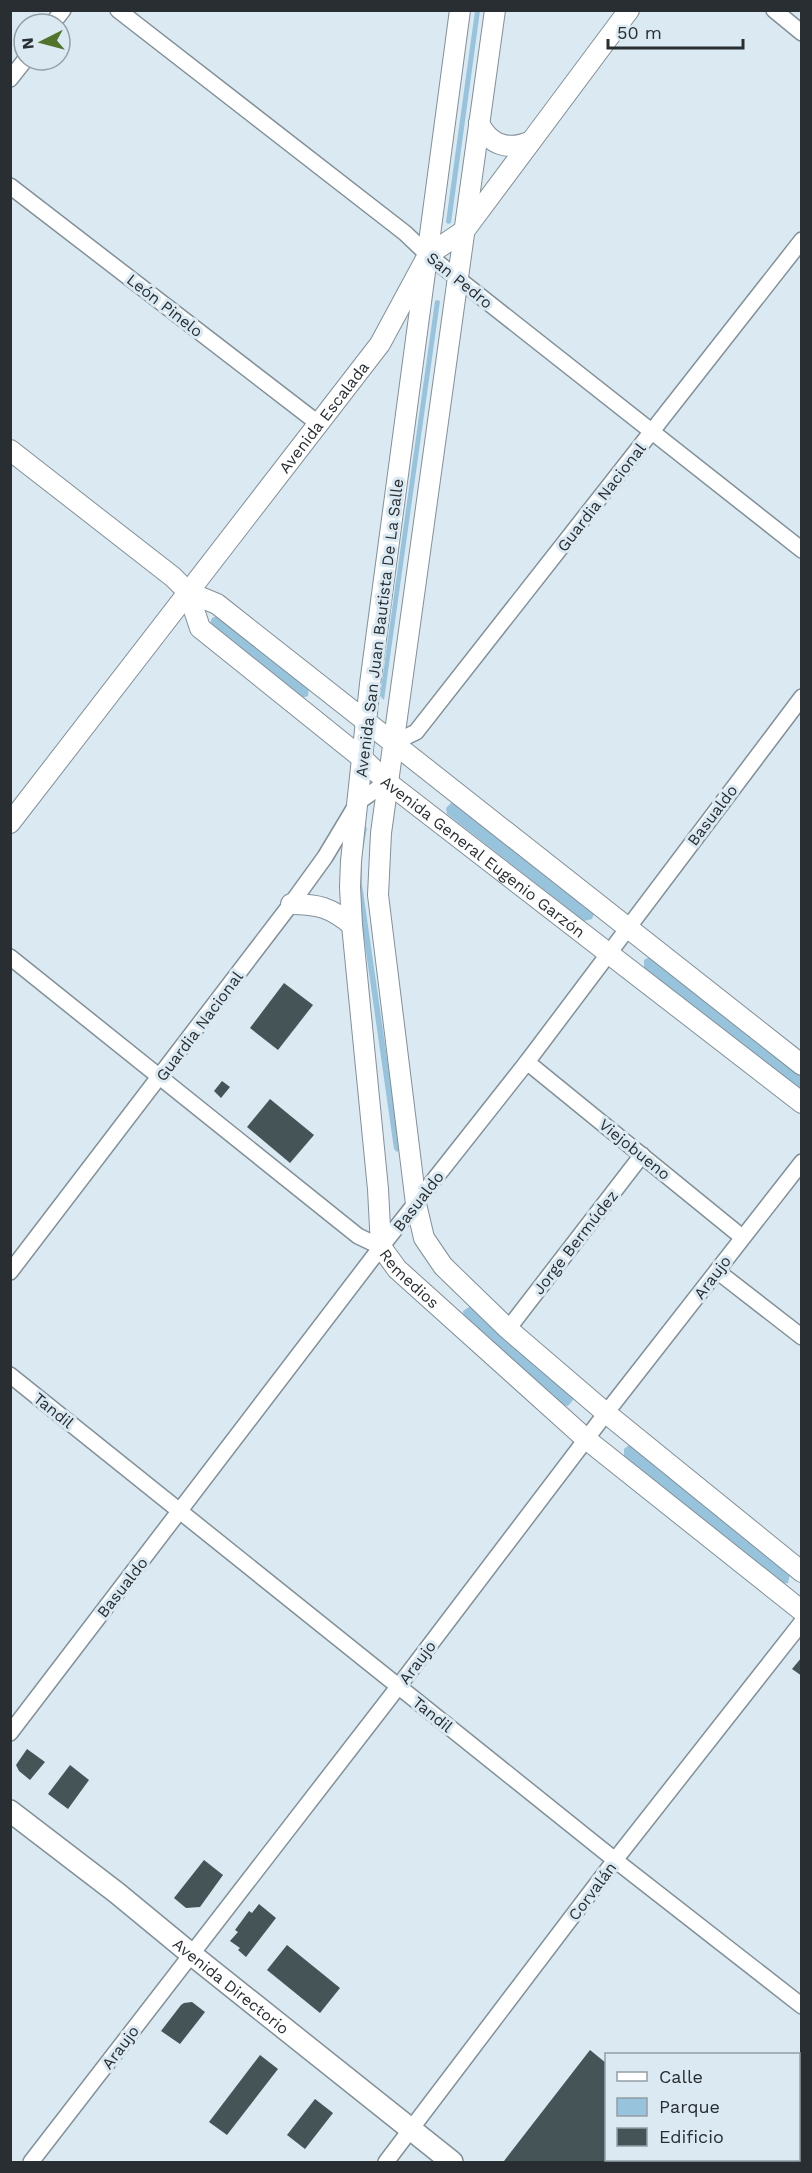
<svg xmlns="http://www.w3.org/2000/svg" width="812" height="2173" font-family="'Work Sans',sans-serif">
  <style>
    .green { fill: #97c3dc }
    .building { fill: #445457 }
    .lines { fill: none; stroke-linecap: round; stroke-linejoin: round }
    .minor-casing { stroke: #829098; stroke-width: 18 }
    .tertiary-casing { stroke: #829098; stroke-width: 22 }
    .secondary-casing { stroke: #829098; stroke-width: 24 }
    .minor { stroke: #fff; stroke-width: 15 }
    .tertiary { stroke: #fff; stroke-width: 20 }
    .secondary { stroke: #fff; stroke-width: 21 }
    .labels { text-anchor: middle; stroke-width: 6; stroke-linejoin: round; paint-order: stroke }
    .street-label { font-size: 16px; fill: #282e32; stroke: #dae9f2 }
  </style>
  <rect width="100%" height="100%" fill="#dae9f2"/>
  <g class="green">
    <path d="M475,11H480L451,223L448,224L446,222Z"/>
    <path d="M437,300L440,301L384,700L380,696L435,301Z"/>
    <path d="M217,616L309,687L308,696L302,698L210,624L212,618Z"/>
    <path d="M452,802L594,914L592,919L584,921L447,814L446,808Z"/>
    <path d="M364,825L367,828L362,855V884L400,1149L397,1152L394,1149L357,888Z"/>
    <path d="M651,956L801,1074V1092L644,969V960Z"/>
    <path d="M469,1307H473L573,1395V1400L568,1406L560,1405L464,1319L463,1311Z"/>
    <path d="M629,1445L633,1446L790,1574L788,1583L782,1584L624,1458V1449Z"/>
  </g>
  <g class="building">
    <path d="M284,983L313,1005L278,1050L250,1028Z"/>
    <path d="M222,1081L230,1087L221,1098L214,1091Z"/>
    <path d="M270,1099L314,1135L290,1163L247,1127Z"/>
    <path d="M802,1657V1676L792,1669Z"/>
    <path d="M27,1749L45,1762L30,1780L19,1771L16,1765Z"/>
    <path d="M70,1765L89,1780L68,1809L48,1794Z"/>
    <path d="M204,1860L223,1875L200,1907L186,1908L174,1898Z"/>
    <path d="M259,1904L276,1918L246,1957L238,1950L240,1948L230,1941L238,1932L235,1930L249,1911L252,1913Z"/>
    <path d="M287,1945L340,1988L320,2013L267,1970Z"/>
    <path d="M192,2002L205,2012L180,2044L161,2031L181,2005L184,2003Z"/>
    <path d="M590,2050L606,2063V2160H623L620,2162H507L504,2161Z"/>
    <path d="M260,2055L278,2069L227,2135L209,2122Z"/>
    <path d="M315,2099L333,2113L305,2149L287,2135Z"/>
  </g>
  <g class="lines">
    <defs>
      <g id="minor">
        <path d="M118,10L405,233L428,255L802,550"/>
        <path d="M774,10L802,33"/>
        <path d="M52,24L63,10"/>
        <path d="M10,79L25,60"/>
        <path d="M10,186L319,424"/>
        <path d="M393,743L416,732L802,240"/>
        <path d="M10,957L358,1236L381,1247"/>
        <path d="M527,1062L742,1237"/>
        <path d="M717,1271L802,1337"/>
        <path d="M10,1272L291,904L325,857L358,802L387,782"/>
        <path d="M508,1329L642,1155"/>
        <path d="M10,1375L615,1860L802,2006"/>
        <path d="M10,1733L381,1247L527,1062L802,697"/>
        <path d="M798,2084L802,2081"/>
        <path d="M31,2162L398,1687L606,1413L802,1162"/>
        <path d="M386,2162L615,1860L802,1622"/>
        <path d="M738,2162L740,2160"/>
      </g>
      <g id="tertiary">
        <path id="s1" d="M460,10L370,684L351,861L350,887L352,925L378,1189L381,1247L397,1269L586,1439L802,1611"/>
        <path d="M495,10L381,833L378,895L416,1204L424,1238L443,1266L508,1329L606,1413L802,1572"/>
        <path d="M479,123C490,146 509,151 531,141"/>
        <path d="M10,450L173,577L188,592L217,604L802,1065"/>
        <path id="s2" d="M188,592L200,628L363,759L387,782L802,1103"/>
        <path id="s3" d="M10,823L380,344L428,255L465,230L629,10"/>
        <path d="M291,904C319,904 331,908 352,925"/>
      </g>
      <g id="secondary">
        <path id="s4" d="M10,1811L117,1893L191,1954L452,2162"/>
      </g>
    </defs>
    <use href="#minor" class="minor-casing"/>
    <use href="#tertiary" class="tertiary-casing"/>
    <use href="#secondary" class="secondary-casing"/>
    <use href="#minor" class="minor"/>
    <use href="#tertiary" class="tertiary"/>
    <use href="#secondary" class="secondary"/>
  </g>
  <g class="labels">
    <g class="street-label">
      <text transform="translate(460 280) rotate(39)" y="6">San Pedro</text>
      <text transform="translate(165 305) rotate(38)" y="6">León Pinelo</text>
      <text dy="6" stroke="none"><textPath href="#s3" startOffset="513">Avenida Escalada</textPath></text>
      <text transform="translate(601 497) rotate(-52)" y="6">Guardia Nacional</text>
      <text transform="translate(379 628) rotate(-83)" y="6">Avenida San Juan Bautista De La Salle</text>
      <text transform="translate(712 815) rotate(-53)" y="6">Basualdo</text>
      <text dy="6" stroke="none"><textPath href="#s2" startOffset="402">Avenida General Eugenio Garzón</textPath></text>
      <text transform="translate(199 1026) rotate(-53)" y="6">Guardia Nacional</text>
      <text transform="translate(635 1149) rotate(39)" y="6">Viejobueno</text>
      <text transform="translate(418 1201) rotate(-52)" y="6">Basualdo</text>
      <text transform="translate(575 1242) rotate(-52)" y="6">Jorge Bermúdez</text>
      <text transform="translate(712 1277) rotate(-53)" y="6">Araujo</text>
      <text dy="6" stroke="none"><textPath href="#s1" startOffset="1288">Remedios</textPath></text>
      <text transform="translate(54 1410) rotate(39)" y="6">Tandil</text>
      <text transform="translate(122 1587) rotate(-52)" y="6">Basualdo</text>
      <text transform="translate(417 1662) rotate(-53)" y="6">Araujo</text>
      <text transform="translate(433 1714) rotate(39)" y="6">Tandil</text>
      <text transform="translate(592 1891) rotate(-53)" y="6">Corvalán</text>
      <text dy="6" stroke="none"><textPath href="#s4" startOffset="282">Avenida Directorio</textPath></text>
      <text transform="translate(120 2047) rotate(-53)" y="6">Araujo</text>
    </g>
  </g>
  <rect width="812" height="2173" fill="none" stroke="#282e32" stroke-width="24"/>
  <rect x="605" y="2053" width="195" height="108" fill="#dae9f2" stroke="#939ea5" stroke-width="1.5"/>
  <rect x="617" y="2072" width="30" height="9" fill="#ffffff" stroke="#939ea5" stroke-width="1.5"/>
  <text x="659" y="2083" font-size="18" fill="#282e32">Calle</text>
  <rect x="617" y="2098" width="30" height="18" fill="#97c3dc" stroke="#939ea5" stroke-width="1.5"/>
  <text x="659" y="2113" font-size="18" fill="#282e32">Parque</text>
  <rect x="617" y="2128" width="30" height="18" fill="#445457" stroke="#939ea5" stroke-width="1.5"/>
  <text x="659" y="2143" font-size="18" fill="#282e32">Edificio</text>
  <g transform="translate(42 42) rotate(264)"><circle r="28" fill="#dae9f2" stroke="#939ea5" stroke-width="1.5"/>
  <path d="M0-4.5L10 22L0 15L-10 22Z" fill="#51732b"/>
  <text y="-9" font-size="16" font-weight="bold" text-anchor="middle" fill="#282e32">N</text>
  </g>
  <path d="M608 39v9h135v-9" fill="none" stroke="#282e32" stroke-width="3"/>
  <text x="617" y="39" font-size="18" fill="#282e32" stroke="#dae9f2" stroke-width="4.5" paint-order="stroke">50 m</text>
</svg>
